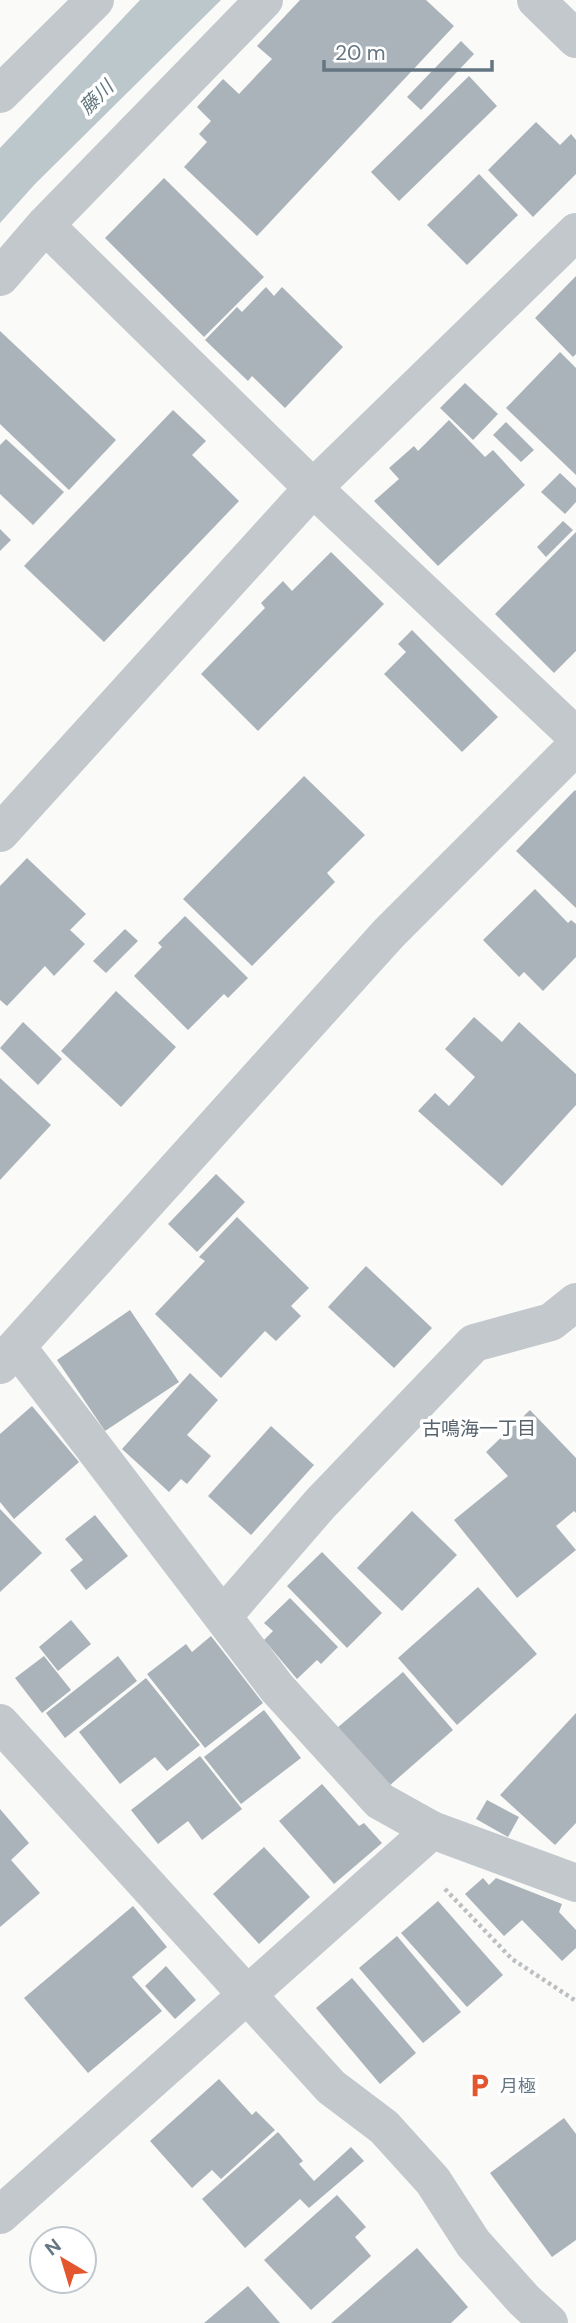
<svg xmlns="http://www.w3.org/2000/svg" width="576" height="2323" font-family="'DM Sans','Noto Sans JP',sans-serif">
  <style>
    .water { fill: #bbc7cb }
    .building { fill: #aab3b9 }
    .lines { fill: none; stroke-linecap: round; stroke-linejoin: round }
    .path { stroke: #bbbfc2; stroke-width: 4.5; stroke-dasharray: 3.5 3.5; stroke-linecap: butt }
    .minor { stroke: #c3c8cc; stroke-width: 38 }
    .labels { text-anchor: middle; stroke-width: 7; stroke-linejoin: round; paint-order: stroke }
    .poi-label { font-size: 18px; fill: #657683; stroke: #fff; text-anchor: start }
    .water-label { font-size: 19px; font-style: italic; fill: #60757c; stroke: #fff }
    .neighbourhood-label { font-size: 19px; fill: #57646e; stroke: #fff }
  </style>
  <rect width="100%" height="100%" fill="#fafaf8"/>
  <path class="water" d="M140,0H221L35,184L0,223V148Z"/>
  <g class="building">
    <path d="M300,0H426L454,26L257,236L184,167L207,142L199,134L211,121L197,107L223,79L239,94L272,59L257,46Z"/>
    <path d="M461,41L474,54L421,110L407,97Z"/>
    <path d="M469,76L497,106L399,201L371,172Z"/>
    <path d="M536,122L560,145L571,134L576,140V174L533,217L488,170Z"/>
    <path d="M479,174L518,215L467,265L427,225Z"/>
    <path d="M164,178L264,277L204,337L105,238Z"/>
    <path d="M576,276V354L573,357L535,318Z"/>
    <path d="M266,287L274,296L282,287L343,347L285,408L252,376L248,381L205,340L237,307L242,312Z"/>
    <path d="M0,331L116,440L69,490L0,424Z"/>
    <path d="M560,352L576,368V475L506,408Z"/>
    <path d="M465,383L498,414L473,440L440,408Z"/>
    <path d="M173,410L206,441L192,455L239,501L104,642L24,566Z"/>
    <path d="M449,420L485,457L493,450L525,485L438,566L374,501L399,479L389,468L414,446L418,451Z"/>
    <path d="M506,422L534,450L521,462L493,435Z"/>
    <path d="M6,439L64,492L33,525L0,494V445Z"/>
    <path d="M560,473L576,488V502L565,514L541,492Z"/>
    <path d="M563,521L573,530L546,557L537,547Z"/>
    <path d="M0,529L11,540L0,551Z"/>
    <path d="M576,532V651L554,673L495,614Z"/>
    <path d="M331,552L384,604L258,731L201,674L265,608L261,603L283,581L292,591Z"/>
    <path d="M412,630L498,717L462,752L384,674L406,652L398,644Z"/>
    <path d="M304,776L365,835L327,873L335,882L252,966L183,899Z"/>
    <path d="M575,790L576,791V908L516,851Z"/>
    <path d="M27,858L86,914L70,930L85,944L54,976L45,966L7,1006L0,1000V886Z"/>
    <path d="M535,889L568,923L571,920L576,924V957L543,991L524,972L519,977L483,940Z"/>
    <path d="M185,916L248,978L228,998L224,994L188,1030L134,976L162,947L158,943Z"/>
    <path d="M125,929L138,941L106,973L93,961Z"/>
    <path d="M116,991L176,1047L121,1107L61,1051Z"/>
    <path d="M474,1017L502,1042L519,1022L576,1074V1105L502,1186L418,1111L435,1093L449,1106L475,1077L445,1049Z"/>
    <path d="M23,1022L62,1059L38,1085L0,1048Z"/>
    <path d="M0,1078L51,1125L0,1180Z"/>
    <path d="M216,1174L245,1202L197,1252L168,1224Z"/>
    <path d="M237,1217L309,1288L291,1306L301,1316L276,1341L265,1331L221,1378L155,1314L205,1261L199,1257Z"/>
    <path d="M366,1266L432,1328L394,1368L328,1307Z"/>
    <path d="M130,1310L179,1382L105,1431L57,1360Z"/>
    <path d="M190,1373L218,1400L187,1435L211,1456L187,1484L181,1479L169,1492L122,1449Z"/>
    <path d="M32,1406L79,1462L14,1519L0,1502V1434Z"/>
    <path d="M530,1410L576,1458V1513L574,1511L556,1526L576,1550L517,1598L454,1520L508,1476L486,1452Z"/>
    <path d="M271,1426L314,1465L251,1535L208,1496Z"/>
    <path d="M0,1509L42,1553L0,1592Z"/>
    <path d="M412,1511L457,1555L402,1611L357,1568Z"/>
    <path d="M95,1515L128,1556L86,1590L70,1570L83,1560L65,1539Z"/>
    <path d="M322,1552L382,1613L347,1648L287,1586Z"/>
    <path d="M478,1587L537,1654L457,1725L398,1658Z"/>
    <path d="M290,1598L338,1647L321,1664L317,1660L297,1679L264,1640L273,1631L264,1623Z"/>
    <path d="M71,1620L91,1644L58,1671L39,1647Z"/>
    <path d="M211,1636L263,1703L205,1748L147,1674L186,1644L192,1652Z"/>
    <path d="M44,1656L71,1690L42,1713L15,1678Z"/>
    <path d="M118,1656L137,1681L65,1738L46,1713Z"/>
    <path d="M403,1672L453,1730L389,1786L337,1728Z"/>
    <path d="M146,1678L200,1745L167,1771L155,1757L120,1784L79,1732Z"/>
    <path d="M264,1710L301,1758L241,1804L204,1757Z"/>
    <path d="M576,1713V1823L555,1845L500,1795Z"/>
    <path d="M200,1756L242,1809L202,1840L188,1821L158,1844L131,1810Z"/>
    <path d="M322,1784L359,1826L364,1823L382,1843L334,1884L279,1821Z"/>
    <path d="M487,1800L519,1817L508,1837L476,1819Z"/>
    <path d="M0,1809L29,1843L11,1860L40,1893L0,1927Z"/>
    <path d="M264,1847L310,1897L259,1944L213,1894Z"/>
    <path d="M483,1878L489,1885L496,1878L562,1904L559,1912L576,1930V1948L562,1961L522,1920L504,1936L465,1894Z"/>
    <path d="M438,1901L503,1975L467,2007L401,1933Z"/>
    <path d="M133,1906L167,1947L132,1977L162,2011L88,2073L24,1998Z"/>
    <path d="M397,1936L461,2012L423,2043L359,1968Z"/>
    <path d="M166,1966L196,2000L175,2019L145,1986Z"/>
    <path d="M352,1978L416,2053L380,2084L316,2008Z"/>
    <path d="M219,2079L252,2115L256,2111L275,2130L221,2179L212,2170L192,2188L150,2141Z"/>
    <path d="M564,2118L576,2134V2240L552,2257L490,2173Z"/>
    <path d="M278,2132L303,2161L299,2164L314,2181L351,2147L364,2161L309,2208L300,2199L245,2248L202,2199Z"/>
    <path d="M337,2195L366,2227L355,2237L371,2256L311,2310L264,2260Z"/>
    <path d="M417,2248L468,2307L451,2323H331Z"/>
    <path d="M248,2286L280,2323H204Z"/>
  </g>
  <g class="lines">
    <path class="path" d="M445,1889L512,1959L576,2001"/>
    <g class="minor">
      <path d="M536,0L576,39"/>
      <path d="M0,94L95,0"/>
      <path d="M45,225L313,488L576,736"/>
      <path d="M0,277L45,225L264,0"/>
      <path d="M0,833L313,488L576,232"/>
      <path d="M17,1347L277,1688L380,1801L432,1830"/>
      <path d="M0,1365L389,933L576,746"/>
      <path d="M223,1616L320,1504L474,1343L551,1322L576,1302"/>
      <path d="M0,1723L331,2087L384,2127L433,2181L473,2243L524,2300L549,2323"/>
      <path d="M0,2215L432,1830L576,1883"/>
    </g>
  </g>
  <defs>
    <symbol id="parking-bare" viewBox="-9 -9 18 18"><path d="M-3.5-5.5H1a3.5 3.5 0 0 1 0 7H-1V5.5H-3.5ZM-1-3.4V-.6H.8a1.4 1.4 0 0 0 0-2.8Z" fill="#e4572e" stroke="#fff" stroke-width="2.5" paint-order="stroke"/></symbol>
  </defs>
  <g fill-rule="evenodd">
    <use href="#parking-bare" x="462" y="2068" width="35" height="35"/>
  </g>
  <g class="labels">
    <g class="poi-label">
      <text x="500" y="2092">月極</text>
    </g>
    <g class="water-label">
      <text transform="translate(96 97) rotate(-45)" y="7">藤川</text>
    </g>
    <g class="neighbourhood-label">
      <text x="479" y="1435">古鳴海一丁目</text>
    </g>
  </g>
  <g transform="translate(63 2260) rotate(322)"><circle r="33" fill="#ffffff" stroke="#c1c8cd" stroke-width="2"/>
  <path d="M0-5L12 26L0 18L-12 26Z" fill="#e4572e"/>
  <text y="-10" font-size="19" font-weight="bold" text-anchor="middle" fill="#657683">N</text>
  </g>
  <path d="M324 60v10h168v-10" fill="none" stroke="#657683" stroke-width="3.5"/>
  <text x="335" y="60" font-size="21" fill="#657683" stroke="#ffffff" stroke-width="5" paint-order="stroke">20 m</text>
</svg>
